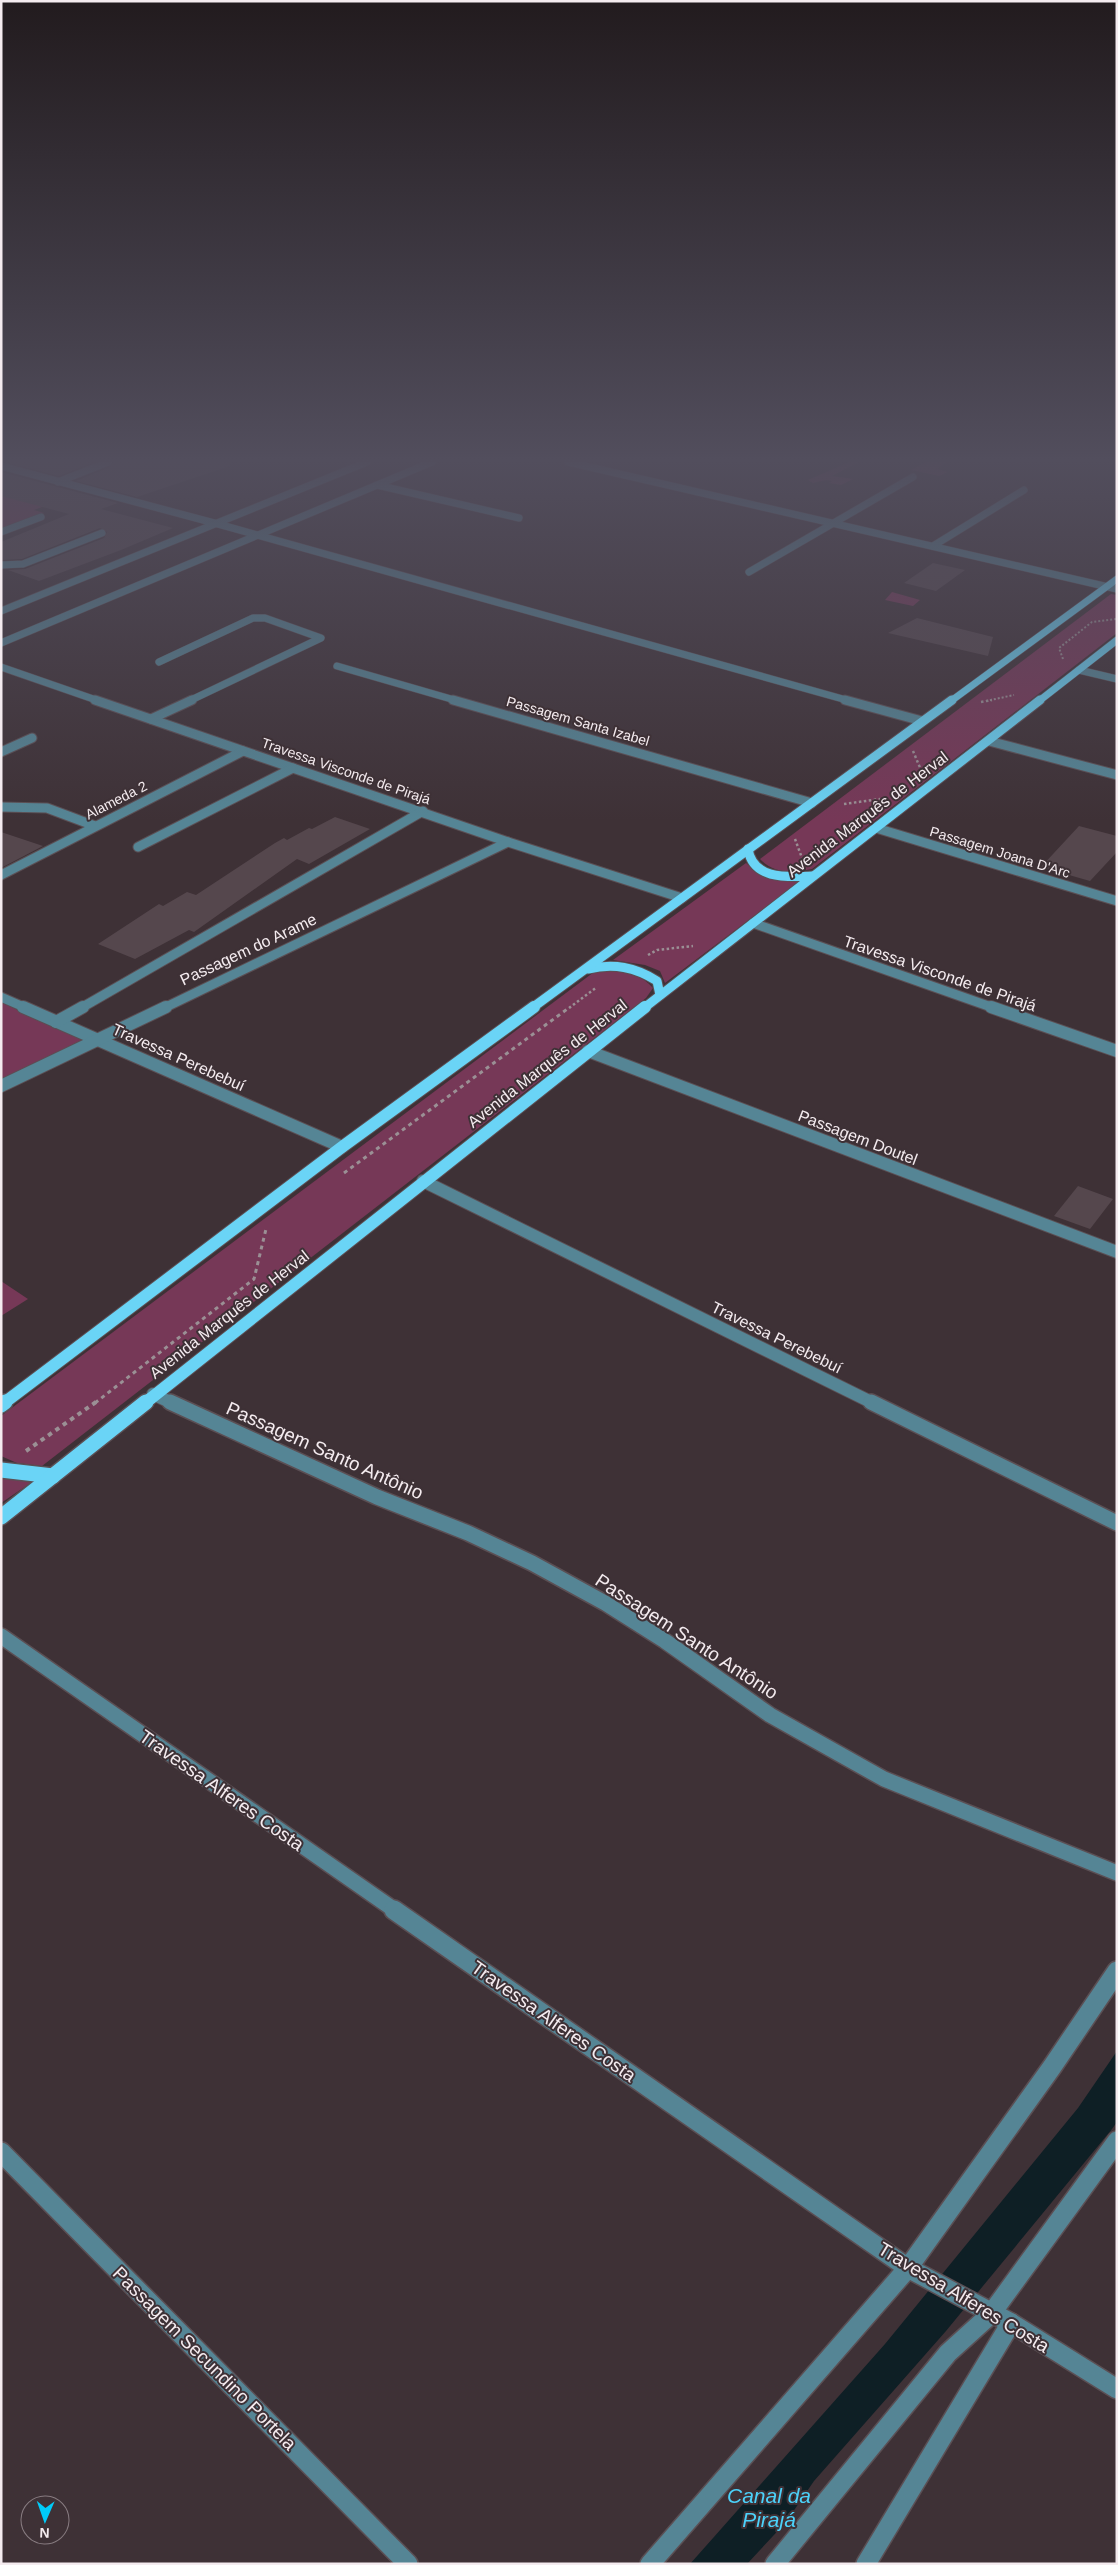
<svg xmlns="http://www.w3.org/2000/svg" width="1118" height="2565" font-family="Helvetica,sans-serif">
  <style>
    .green { fill: #763857 }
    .water { fill: #0e1f25 }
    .building { fill: #55474d }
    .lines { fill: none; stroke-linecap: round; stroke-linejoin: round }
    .minor-far4-casing { stroke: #5b4f54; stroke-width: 8 }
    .minor-far3-casing { stroke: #5b4f54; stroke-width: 11 }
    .minor-far2-casing { stroke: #5b4f54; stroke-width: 14 }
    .minor-far1-casing { stroke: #5b4f54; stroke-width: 18 }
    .minor-casing { stroke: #5b4f54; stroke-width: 22 }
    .major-far3-casing { stroke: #5b4f54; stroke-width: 8 }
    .major-far2-casing { stroke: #5b4f54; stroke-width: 11 }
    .major-far1-casing { stroke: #5b4f54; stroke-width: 14 }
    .major-casing { stroke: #5b4f54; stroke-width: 18 }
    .path-far3 { stroke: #9b9095; stroke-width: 2; stroke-dasharray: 2 2; stroke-linecap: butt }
    .path-far2 { stroke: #9b9095; stroke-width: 2.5; stroke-dasharray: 2.5 2.5; stroke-linecap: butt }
    .path-far1 { stroke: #9b9095; stroke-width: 3; stroke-dasharray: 4 4; stroke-linecap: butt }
    .path { stroke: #9b9095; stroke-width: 4; stroke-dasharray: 4.5 4.5; stroke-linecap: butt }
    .minor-far4 { stroke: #558595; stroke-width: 7 }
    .minor-far3 { stroke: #558595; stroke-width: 9 }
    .minor-far2 { stroke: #558595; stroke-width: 12 }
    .minor-far1 { stroke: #558595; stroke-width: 15 }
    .minor { stroke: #558595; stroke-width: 19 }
    .major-far3 { stroke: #6ad4f6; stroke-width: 7 }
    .major-far2 { stroke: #6ad4f6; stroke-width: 9 }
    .major-far1 { stroke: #6ad4f6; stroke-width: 12 }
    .major { stroke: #6ad4f6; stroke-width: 15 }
    .labels { text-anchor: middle; stroke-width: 4; stroke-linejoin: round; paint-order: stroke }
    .far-street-label { font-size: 14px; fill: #f4ebef; stroke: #3e3136 }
    .street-label { font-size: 16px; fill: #f4ebef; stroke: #3e3136 }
    .near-street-label { font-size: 19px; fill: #f4ebef; stroke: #3e3136 }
    .near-water-label { font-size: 21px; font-style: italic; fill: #4cd2fa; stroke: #3e3136 }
  </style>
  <rect width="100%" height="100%" fill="#3e3136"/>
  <g class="green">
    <path d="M849,462H859L832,476L853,479L841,485L829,483L832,481L826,480L813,483L808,480Z"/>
    <path d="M926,462H947L937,469L948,472L939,476L911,470Z"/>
    <path d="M1,478L63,499L34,510L44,513L1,529Z"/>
    <path d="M892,592L920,600L913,606L885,600Z"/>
    <path d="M1111,594L1117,595V633L812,869C792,873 774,874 760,859Z"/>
    <path d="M746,863L758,873L803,879L665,983L660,971L645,965L613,960Z"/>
    <path d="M611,969C629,971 641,975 653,988L646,998L42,1466L17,1463L1,1456V1416L594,972Z"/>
    <path d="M1,1002L85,1040L1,1082Z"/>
    <path d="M1,1281L28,1299L1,1316Z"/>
    <path d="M1,1476L35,1480L1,1503Z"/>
  </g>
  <path class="water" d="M1117,2051V2122L1112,2129L946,2331L814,2481L786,2522L747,2564H690L885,2344L1078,2108Z"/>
  <g class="building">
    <path d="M5,462H94L59,476Z"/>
    <path d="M113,462H229L230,466L137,497L76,481L110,467Z"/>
    <path d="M1,472L118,503L101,509L173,528L121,550L39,581L8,570L25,569L104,538L107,532L100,528L22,559L1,560V542L69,514L1,496Z"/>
    <path d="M933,563L965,570L936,591L904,583Z"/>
    <path d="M917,618L993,637L988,656L888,633Z"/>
    <path d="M335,817L370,829L309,864L297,859L194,932L189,930L135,959L98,944L159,904L163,906L187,892L196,895L275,843L284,838L287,840L309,828L312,829Z"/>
    <path d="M1079,826L1117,836V852L1090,881L1041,867Z"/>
    <path d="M1,832L43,846L1,868Z"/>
    <path d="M1078,1186L1113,1199L1090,1229L1054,1216Z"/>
  </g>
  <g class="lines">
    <defs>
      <g id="minor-far4">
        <path d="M568,462L1117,589"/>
        <path d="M1,466L218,524L850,701"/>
        <path d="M58,482L108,462"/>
        <path d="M377,485L519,518"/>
        <path d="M1,532L41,517"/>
        <path d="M933,546L1024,490"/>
        <path d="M1,565L23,564L102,533"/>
        <path d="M749,572L913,477"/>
        <path d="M1,611L367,462"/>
        <path d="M1,643L432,462"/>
        <path d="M159,662L253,618H265L321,638L189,701"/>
        <path d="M337,666L458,701"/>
        <path d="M1,667L99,701"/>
        <path d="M1079,670L1117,679"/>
      </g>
      <g id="minor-far3">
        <path d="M95,700L508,842L682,898"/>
        <path d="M453,700L812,803"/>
        <path d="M845,700L922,721"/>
        <path d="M151,719L192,700"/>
        <path d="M989,741L1117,775"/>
        <path d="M1,752L32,738"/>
        <path d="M1,807L47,808L95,826"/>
        <path d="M876,828L1117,901"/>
        <path d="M138,847L293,768"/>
        <path d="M1,875L243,751"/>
        <path d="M753,923L994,1008"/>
        <path d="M1,997L26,1008"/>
        <path d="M81,1008L423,811"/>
        <path d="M164,1008L508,842"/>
      </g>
      <g id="minor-far2">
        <path d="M23,1007L342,1147"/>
        <path d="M991,1007L1117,1051"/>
        <path d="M56,1022L83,1007"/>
        <path d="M588,1051L1117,1252"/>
        <path d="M1,1086L166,1007"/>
        <path d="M423,1181L873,1403"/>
        <path d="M153,1394L172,1403"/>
      </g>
      <g id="minor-far1">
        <path d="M170,1402L377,1497L468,1533L532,1563L605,1603L665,1641L770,1715L884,1779L1117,1873"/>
        <path d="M871,1402L1117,1523"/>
        <path d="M1,1636L396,1911"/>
      </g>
      <g id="minor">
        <path d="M394,1910L908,2268L1011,2323L1117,2389"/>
        <path d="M1,2152L408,2564"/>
        <path d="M650,2564L908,2268L1052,2067L1117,1971"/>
        <path d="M775,2564L948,2353L991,2314L1117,2141"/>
        <path d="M866,2564L1011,2323"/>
      </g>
      <g id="major-far3">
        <path d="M951,701L1117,579"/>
        <path d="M1039,701L1117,640"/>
      </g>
      <g id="major-far2">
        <path d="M748,849C753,880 787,877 812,876"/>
        <path d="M588,969C614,963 635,967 657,981L660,995"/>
        <path d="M532,1008L952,700"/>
        <path d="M644,1008L1040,700"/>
      </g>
      <g id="major-far1">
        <path d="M4,1403L342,1147L534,1007"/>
        <path d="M145,1403L645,1007"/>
      </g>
      <g id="major">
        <path d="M1,1405L5,1402"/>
        <path d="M1,1470L53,1476"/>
        <path d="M1,1517L146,1402"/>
      </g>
    </defs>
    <use href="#minor-far4" class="minor-far4-casing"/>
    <use href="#minor-far3" class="minor-far3-casing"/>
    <use href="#minor-far2" class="minor-far2-casing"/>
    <use href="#minor-far1" class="minor-far1-casing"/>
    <use href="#minor" class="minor-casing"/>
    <use href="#major-far3" class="major-far3-casing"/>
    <use href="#major-far2" class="major-far2-casing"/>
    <use href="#major-far1" class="major-far1-casing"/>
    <use href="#major" class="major-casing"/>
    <g class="path-far3">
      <path d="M1063,659L1059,648L1092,622L1117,619"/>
      <path d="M986,701L1014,695"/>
    </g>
    <g class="path-far2">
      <path d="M981,702L992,700"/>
      <path d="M913,751L921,770"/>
      <path d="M844,804L880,799"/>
      <path d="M795,839L802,858"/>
      <path d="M648,955L657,950L693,946"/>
      <path d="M569,1008L597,987"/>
    </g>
    <g class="path-far1">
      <path d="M344,1173L570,1007"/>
      <path d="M95,1403L254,1279L266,1229"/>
    </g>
    <path class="path" d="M26,1451L96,1402"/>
    <use href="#minor-far4" class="minor-far4"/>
    <use href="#minor-far3" class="minor-far3"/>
    <use href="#minor-far2" class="minor-far2"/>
    <use href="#minor-far1" class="minor-far1"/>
    <use href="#minor" class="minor"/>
    <use href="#major-far3" class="major-far3"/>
    <use href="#major-far2" class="major-far2"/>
    <use href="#major-far1" class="major-far1"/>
    <use href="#major" class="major"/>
  </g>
  <linearGradient id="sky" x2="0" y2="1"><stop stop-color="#221b1e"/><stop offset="0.56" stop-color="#524e5d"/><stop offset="1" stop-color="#524e5d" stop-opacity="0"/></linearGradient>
  <rect width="1118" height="821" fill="url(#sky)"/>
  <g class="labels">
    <g class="far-street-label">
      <text transform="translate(578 721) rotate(16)" y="5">Passagem Santa Izabel</text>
      <text transform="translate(346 771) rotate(19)" y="5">Travessa Visconde de Pirajá</text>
      <text transform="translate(116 800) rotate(-27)" y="5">Alameda 2</text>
      <text transform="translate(1000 852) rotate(17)" y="5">Passagem Joana D'Arc</text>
    </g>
    <g class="street-label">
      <text transform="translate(867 814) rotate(-37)" y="6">Avenida Marquês de Herval</text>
      <text transform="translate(248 949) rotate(-25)" y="6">Passagem do Arame</text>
      <text transform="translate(940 973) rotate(19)" y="6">Travessa Visconde de Pirajá</text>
      <text transform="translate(179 1057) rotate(24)" y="6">Travessa Perebebuí</text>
      <text transform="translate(547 1063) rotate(-38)" y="6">Avenida Marquês de Herval</text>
      <text transform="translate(858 1137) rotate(21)" y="6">Passagem Doutel</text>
      <text transform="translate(229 1314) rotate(-38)" y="6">Avenida Marquês de Herval</text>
      <text transform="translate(777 1337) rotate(26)" y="6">Travessa Perebebuí</text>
    </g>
    <g class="near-street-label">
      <text transform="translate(325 1450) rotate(24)" y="7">Passagem Santo Antônio</text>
      <text transform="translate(687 1636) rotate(33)" y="7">Passagem Santo Antônio</text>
      <text transform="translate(222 1790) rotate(35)" y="7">Travessa Alferes Costa</text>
      <text transform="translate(554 2021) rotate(35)" y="7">Travessa Alferes Costa</text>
      <text transform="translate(964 2297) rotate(31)" y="7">Travessa Alferes Costa</text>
      <text transform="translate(205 2358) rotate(45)" y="7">Passagem Secundino Portela</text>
    </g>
    <g class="near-water-label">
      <text x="769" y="2503">Canal da<tspan x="769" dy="24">Pirajá</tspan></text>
    </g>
  </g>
  <rect width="1118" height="2565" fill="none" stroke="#f4ebef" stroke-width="5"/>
  <g transform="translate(45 2520) rotate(182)"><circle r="24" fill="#3e3136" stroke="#877b80"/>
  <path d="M0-4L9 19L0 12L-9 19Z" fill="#00cbf9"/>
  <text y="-8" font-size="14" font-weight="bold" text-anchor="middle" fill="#f4ebef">N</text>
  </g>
</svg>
